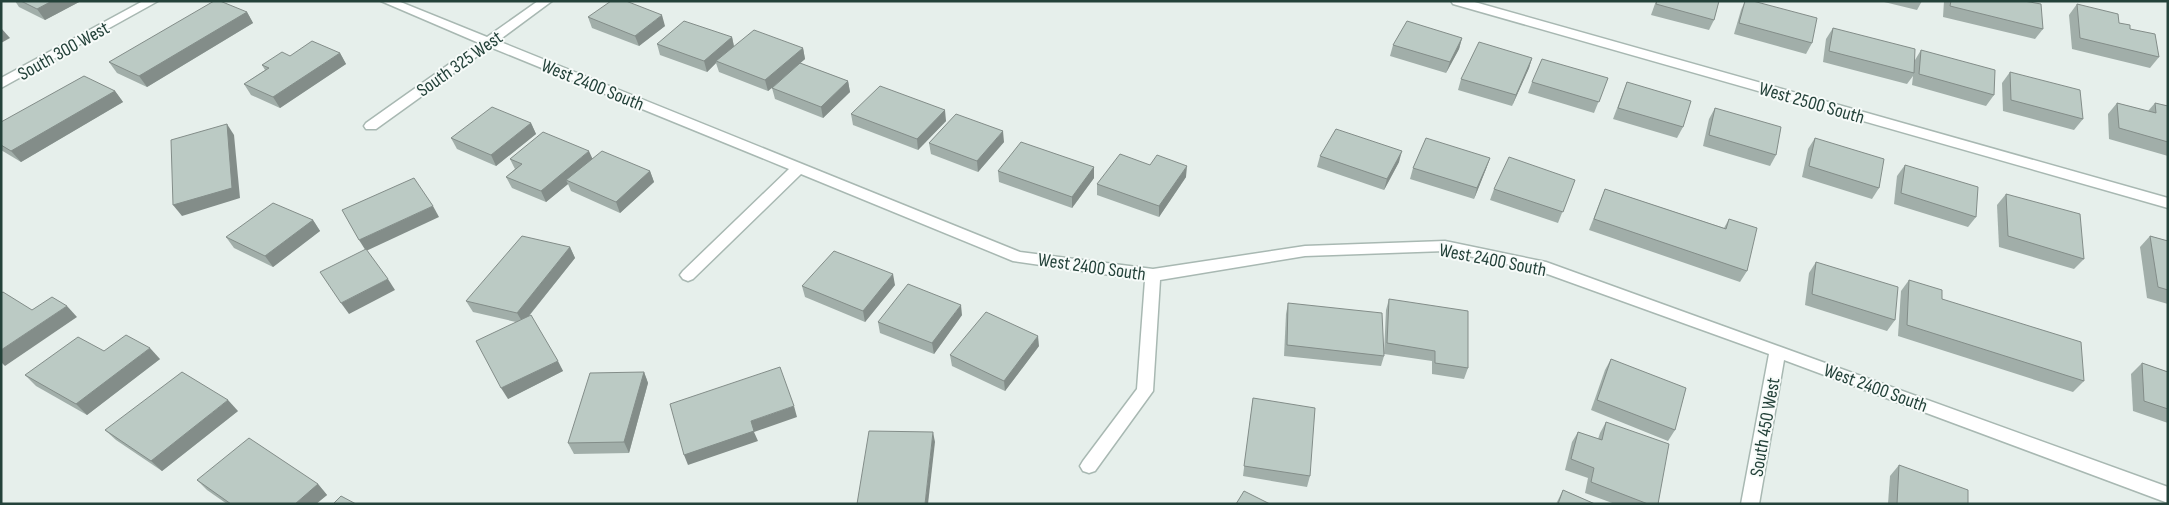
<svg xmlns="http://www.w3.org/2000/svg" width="2169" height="505" font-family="'Sofia Sans Condensed',sans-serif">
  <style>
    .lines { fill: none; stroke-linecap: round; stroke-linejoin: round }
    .minor-casing { stroke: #a8b8b2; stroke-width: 3 }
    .minor { fill: #fff; fill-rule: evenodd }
    .wall { fill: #a1aea9 }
    .shaded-wall { fill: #838d89 }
    .building { fill: #bbcac4; stroke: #838d89 }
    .labels { text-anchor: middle; stroke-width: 4; stroke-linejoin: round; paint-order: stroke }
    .street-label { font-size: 19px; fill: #24423a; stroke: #f7fbf9 }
  </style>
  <rect width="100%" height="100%" fill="#e6efeb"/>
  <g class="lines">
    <defs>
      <g id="minor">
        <path d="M143,1H158L1,88V78Z"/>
        <path d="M381,1H398L487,37L538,1H552L498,41L1020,252L1153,269L1305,246L1445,241L1546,262L2168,487V503L1784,360L1759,504H1741L1769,354L1539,271L1445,251L1305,256L1160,280L1153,391L1095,471L1089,473L1083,471L1080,466L1083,461L1137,389L1145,280L1013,261L801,174L693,279L688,281L683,279L680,275L683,271L789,169L490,47L376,129H366L364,126L366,123L479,43Z"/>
        <path d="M1451,1H1471L2168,198V208L1453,4Z"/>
      </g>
    </defs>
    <use href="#minor" class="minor-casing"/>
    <use href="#minor" class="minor"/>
  </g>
  <g class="wall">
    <path d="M15,1H81L45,20L19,7Z"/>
    <path d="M1656,1H1719L1714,20L1709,30L1651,15Z"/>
    <path d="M1745,1L1812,43L1806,54L1734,34L1741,10Z"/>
    <path d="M1880,1H1922L1917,10Z"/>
    <path d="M1944,1H2024L2043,29L2035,39L1943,17Z"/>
    <path d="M2077,4L2119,23L2130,29L2159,57L2150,68L2072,49L2069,15Z"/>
    <path d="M247,12L253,23L147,87L117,73L109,62Z"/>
    <path d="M588,17L665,26L639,46L592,28Z"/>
    <path d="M1833,28L1915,60L1921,50L1994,95L1986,106L1912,85L1913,76L1907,84L1823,62L1826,39Z"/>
    <path d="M732,37L734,46L803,48L805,59L800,63L848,81L850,92L823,118L775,99L772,88L768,91L719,72L716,63L707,72L660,55L657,44Z"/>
    <path d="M1462,38L1459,49L1446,73L1390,56L1393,45Z"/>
    <path d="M340,53L346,64L280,108L251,95L244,84L265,70L262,65L290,56Z"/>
    <path d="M1532,58L1529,68L1512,106L1458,90L1461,79Z"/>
    <path d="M2010,72L2083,119L2074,130L2003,111L2002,83Z"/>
    <path d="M1608,78L1594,113L1528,93L1532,82Z"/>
    <path d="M1627,82L1683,127L1677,138L1613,119Z"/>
    <path d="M115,91L123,102L21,162L1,150V122Z"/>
    <path d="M2117,103L2148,111L2155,103L2168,106V156L2109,139L2108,114Z"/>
    <path d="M1715,108L1776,155L1770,166L1703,146L1709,119Z"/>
    <path d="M851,114L946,121L918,150L853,125Z"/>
    <path d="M531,123L536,134L496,166L457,149L451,138Z"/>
    <path d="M1815,138L1879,188L1872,199L1802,177L1808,149Z"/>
    <path d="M1004,142L978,172L931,154L929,143Z"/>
    <path d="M1320,156L1399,162L1384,190L1317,167Z"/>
    <path d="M593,158L650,171L654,182L620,213L571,191L568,184L546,202L512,188L506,177L515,169L510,159Z"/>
    <path d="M1490,158L1486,169L1474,199L1410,179L1413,168Z"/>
    <path d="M1150,165L1186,177L1159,217L1097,195V184Z"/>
    <path d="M1905,165L1976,217L1968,227L1894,204L1897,176Z"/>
    <path d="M1094,167V178L1072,208L999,182L998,171Z"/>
    <path d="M1575,180L1558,223L1490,200L1494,189Z"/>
    <path d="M1605,189L1724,228L1729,219L1747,271L1740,282L1589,230Z"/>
    <path d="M2006,194L2084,259L2074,269L1999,247L1997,205Z"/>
    <path d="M313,220L320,231L273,267L234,248L226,237Z"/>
    <path d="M2150,236L2168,241V304L2147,298L2140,247Z"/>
    <path d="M570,247L575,258L529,316L563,371L508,399L516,322L473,312L466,301Z"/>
    <path d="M1816,262L1895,320L1887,331L1805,305L1809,273Z"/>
    <path d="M1909,280L1942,299L2084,381L2073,392L1898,336L1901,291Z"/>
    <path d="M895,285L865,322L805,297L802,286Z"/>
    <path d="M1389,299L1468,368L1464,379L1432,374V361L1384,354L1386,310Z"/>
    <path d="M1288,303L1384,356L1381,366L1284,356L1286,314Z"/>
    <path d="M962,315L934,354L880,333L878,322Z"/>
    <path d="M1039,346L1005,391L952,366L950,355Z"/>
    <path d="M104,351L160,359L87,415L36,386L25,375Z"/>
    <path d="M1611,359L1675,430L1668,441L1591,410L1605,370Z"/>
    <path d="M2142,363L2168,372V423L2133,411L2131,374Z"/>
    <path d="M644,372L648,383L629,453L574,454L568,443Z"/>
    <path d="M1253,398L1310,476L1307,487L1243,476Z"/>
    <path d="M238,411L162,471L116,440L105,430Z"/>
    <path d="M1606,422L1658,504H1615L1585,493L1588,478L1565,470L1572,442L1578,432L1598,439L1600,433Z"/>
    <path d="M1899,465L1968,504H1888L1890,476Z"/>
    <path d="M197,480L318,484L327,495L316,504H227L207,490Z"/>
    <path d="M1563,490L1595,504H1556Z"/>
  </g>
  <g class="shaded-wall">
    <path d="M52,1H81L45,20L37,9Z"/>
    <path d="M247,12L253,23L147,87L139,76Z"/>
    <path d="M662,15L665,26L639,46L635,36Z"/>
    <path d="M1,28L10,38L1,43Z"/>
    <path d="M732,37L734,47L716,61V63L707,72L704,61Z"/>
    <path d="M1462,38L1459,49L1446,73L1450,62Z"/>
    <path d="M803,48L805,59L768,91L765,80Z"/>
    <path d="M340,53L346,64L280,108L273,97Z"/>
    <path d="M1532,58L1529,68L1512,106L1516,95Z"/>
    <path d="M848,81L850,92L823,118L821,107Z"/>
    <path d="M115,91L123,102L21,162L11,151Z"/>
    <path d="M945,110L946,121L918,150L917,139Z"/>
    <path d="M531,123L536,134L496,166L491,155Z"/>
    <path d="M227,124L234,135L240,198L182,216L173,205Z"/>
    <path d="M1003,131L1004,142L978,172L977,161Z"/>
    <path d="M589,151L594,162L566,180L568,184L546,202L541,191Z"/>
    <path d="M1402,151L1399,162L1384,190L1387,179Z"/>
    <path d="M1490,158L1486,169L1474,199L1477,188Z"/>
    <path d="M1187,166L1186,177L1159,217V206Z"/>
    <path d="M1094,167V178L1072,208V197Z"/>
    <path d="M650,171L654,182L620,213L616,202Z"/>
    <path d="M433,206L439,217L366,251L359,240Z"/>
    <path d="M313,220L320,231L273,267L265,256Z"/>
    <path d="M570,247L575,258L523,323L517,313Z"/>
    <path d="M893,274L895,285L865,322L863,311Z"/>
    <path d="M388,279L395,290L349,314L341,303Z"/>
    <path d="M961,305L962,315L934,354L932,343Z"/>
    <path d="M67,306L77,317L5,366L1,362V350Z"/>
    <path d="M1038,336L1039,346L1005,391L1004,381Z"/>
    <path d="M150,348L160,359L87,415L76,404Z"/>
    <path d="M558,361L563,371L508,399L501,388Z"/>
    <path d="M644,372L648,383L629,453L624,442Z"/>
    <path d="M228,400L238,411L162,471L151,461Z"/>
    <path d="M794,406L797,417L754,432L758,441L688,465L684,455L751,421Z"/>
    <path d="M933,432L935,442L928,504H925Z"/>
    <path d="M318,484L327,495L316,504H295Z"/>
  </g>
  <g class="building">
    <path d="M21,1H52L37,9Z"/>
    <path d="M214,1H220L247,12L139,76L109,62Z"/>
    <path d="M611,1H626L662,15L635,36L588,17Z"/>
    <path d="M1657,1H1719L1714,20L1656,4Z"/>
    <path d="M1745,1H1753L1817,18L1812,43L1739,23Z"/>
    <path d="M1951,1H2024L2041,4L2043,29L1950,6Z"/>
    <path d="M2077,4L2118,14L2119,23L2130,25V29L2155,34L2159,57L2080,38Z"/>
    <path d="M684,21L732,37L704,61L657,44Z"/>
    <path d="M1407,21L1462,38L1450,62L1393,45Z"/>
    <path d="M1833,28L1915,49L1914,73L1829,51Z"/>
    <path d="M754,30L803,48L765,80L716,61Z"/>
    <path d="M312,41L340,53L273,97L244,84L269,68L262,65L282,52L290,56Z"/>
    <path d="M1479,42L1532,58L1516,95L1461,79Z"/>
    <path d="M1921,50L1995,70L1994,95L1919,74Z"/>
    <path d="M1542,59L1608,78L1599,102L1532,82Z"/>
    <path d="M800,63L848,81L821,107L772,88Z"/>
    <path d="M2010,72L2080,90L2083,119L2011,100Z"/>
    <path d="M84,76L115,91L11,151L1,145V122Z"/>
    <path d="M1627,82L1691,101L1683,127L1618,108Z"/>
    <path d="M880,86L945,110L917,139L851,114Z"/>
    <path d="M2117,103L2156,113L2155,103L2168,106V142L2119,128Z"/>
    <path d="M492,107L531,123L491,155L451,138Z"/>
    <path d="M1715,108L1781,127L1776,155L1709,135Z"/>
    <path d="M956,114L1003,131L977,161L929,143Z"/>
    <path d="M227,124L232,188L173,205L171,140Z"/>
    <path d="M1336,129L1402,151L1387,179L1320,156Z"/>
    <path d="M543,132L589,151L541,191L506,177L522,164L510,159Z"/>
    <path d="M1426,138L1490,158L1477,188L1413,168Z"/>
    <path d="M1815,138L1884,159L1879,188L1809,166Z"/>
    <path d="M1021,142L1094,167L1072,197L998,171Z"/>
    <path d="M602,151L650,171L616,202L566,180Z"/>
    <path d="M1120,154L1150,165L1157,155L1187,166L1159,206L1097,184Z"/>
    <path d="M1509,157L1575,180L1563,212L1494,189Z"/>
    <path d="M1905,165L1978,187L1976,217L1901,193Z"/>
    <path d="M414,178L433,206L359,240L342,210Z"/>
    <path d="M1605,189L1726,229L1729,219L1757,228L1747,271L1594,219Z"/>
    <path d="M2006,194L2080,214L2084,259L2008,236Z"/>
    <path d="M273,203L313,220L265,256L226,237Z"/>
    <path d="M522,236L570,247L517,313L466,301Z"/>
    <path d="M2150,236L2168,241V290L2158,287Z"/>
    <path d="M366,249L388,279L341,303L320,272Z"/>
    <path d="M834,251L893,274L863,311L802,286Z"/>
    <path d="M1816,262L1898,287L1895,320L1812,294Z"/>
    <path d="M1909,280L1942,290V299L2081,342L2084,381L1907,325Z"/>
    <path d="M908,284L961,305L932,343L878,322Z"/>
    <path d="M3,292L32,310L52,297L67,306L1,350V293Z"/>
    <path d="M1389,299L1468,311V368L1435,363V351L1387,343Z"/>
    <path d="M1288,303L1382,313L1384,356L1287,345Z"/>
    <path d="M986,312L1038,336L1004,381L950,355Z"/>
    <path d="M531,315L558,361L501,388L476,341Z"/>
    <path d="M126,335L150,348L76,404L25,375L78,337L104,351Z"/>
    <path d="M1611,359L1686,388L1675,430L1597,400Z"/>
    <path d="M2142,363L2168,372V409L2144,401Z"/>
    <path d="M780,367L794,406L751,421L754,431L684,455L670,404Z"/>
    <path d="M182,372L228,400L151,461L105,430Z"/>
    <path d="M644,372L624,442L568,443L590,373Z"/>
    <path d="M1253,398L1315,408L1310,476L1244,466Z"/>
    <path d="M1606,422L1669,444L1658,504H1648L1591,482L1594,468L1571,459L1578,432L1602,440Z"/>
    <path d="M869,431L933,432L925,504H857Z"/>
    <path d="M249,438L318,484L295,504H231L197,480Z"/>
    <path d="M1899,465L1968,490V504H1897Z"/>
    <path d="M1563,490L1595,504H1558Z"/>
    <path d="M1244,491L1270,504H1236Z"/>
    <path d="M341,496L356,504H333Z"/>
  </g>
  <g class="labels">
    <g class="street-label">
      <text transform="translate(63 50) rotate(-29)" y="7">South 300 West</text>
      <text transform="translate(459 63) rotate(-35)" y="7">South 325 West</text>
      <text transform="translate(593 84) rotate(22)" y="7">West 2400 South</text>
      <text transform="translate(1812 102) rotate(16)" y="7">West 2500 South</text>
      <text transform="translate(1493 259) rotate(11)" y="7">West 2400 South</text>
      <text transform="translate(1092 266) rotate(8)" y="7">West 2400 South</text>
      <text transform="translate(1876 387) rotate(20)" y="7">West 2400 South</text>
      <text transform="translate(1764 427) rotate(-80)" y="7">South 450 West</text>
    </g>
  </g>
  <rect width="2169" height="505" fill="none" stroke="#24423a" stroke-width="5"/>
</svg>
